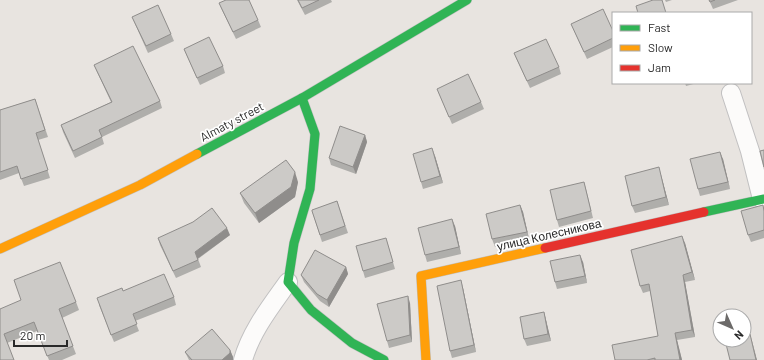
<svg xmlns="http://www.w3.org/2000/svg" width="764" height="360" font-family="Barlow,sans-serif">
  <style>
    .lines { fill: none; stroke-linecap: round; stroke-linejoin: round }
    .street-casing { stroke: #c1c0c1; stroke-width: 20 }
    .fast-casing { stroke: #c1c0c1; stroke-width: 10 }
    .slow-casing { stroke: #c1c0c1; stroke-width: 10 }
    .jam-casing { stroke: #c1c0c1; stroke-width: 10 }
    .street { stroke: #fcfbfa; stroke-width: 18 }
    .fast { stroke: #30b455; stroke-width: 9 }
    .slow { stroke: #ff9f0a; stroke-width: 9 }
    .jam { stroke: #e5322d; stroke-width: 9 }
    .wall { fill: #afaeab }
    .shaded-wall { fill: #8f8d8b }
    .building { fill: #cccac7; stroke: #8f8d8b }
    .labels { text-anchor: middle; stroke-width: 3.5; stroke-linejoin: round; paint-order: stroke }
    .street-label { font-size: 12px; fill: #292929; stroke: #fff }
  </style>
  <rect width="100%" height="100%" fill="#e8e4e0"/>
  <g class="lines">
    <defs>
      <g id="street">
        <path d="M731,93L750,151L762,199"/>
        <path d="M243,360C251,331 271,306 288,282"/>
      </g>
      <g id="fast">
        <path d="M302,98L315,134L310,189L294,243L288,282L311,310L352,343L384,360"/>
        <path d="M197,154L302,98L467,0"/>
        <path d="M704,212L764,199"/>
      </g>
      <g id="slow">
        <path d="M0,249L140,185L197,154"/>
        <path d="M426,360L421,276L545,248"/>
      </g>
      <path id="jam" d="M545,248L704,212"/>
    </defs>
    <use href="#street" class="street-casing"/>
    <use href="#fast" class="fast-casing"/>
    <use href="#slow" class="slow-casing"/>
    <use href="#jam" class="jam-casing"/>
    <use href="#street" class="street"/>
    <use href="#fast" class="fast"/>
    <use href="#slow" class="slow"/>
    <use href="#jam" class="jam"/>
  </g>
  <g class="wall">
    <path d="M297,0H331L332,2L305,15Z"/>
    <path d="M665,0H672L666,2Z"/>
    <path d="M709,0H738L713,9Z"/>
    <path d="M219,3L258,20L261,27L236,39L222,10Z"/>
    <path d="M132,17L171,34L174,41L148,53L135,24Z"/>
    <path d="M571,24L613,31V47L587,59Z"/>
    <path d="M184,49L223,66L225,73L200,85L187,56Z"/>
    <path d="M514,53L559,67L561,74L530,88L517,60Z"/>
    <path d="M94,65L160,101L162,108L102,137L104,144L75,158L63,132L61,125L111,102L97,72Z"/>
    <path d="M685,83H697L686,86Z"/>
    <path d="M437,89L481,102L484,109L452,124Z"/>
    <path d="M35,99L48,137L38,140L50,178L24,186L19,173L0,180V110Z"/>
    <path d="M365,135L367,142L356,174L331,165L329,158Z"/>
    <path d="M435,156L443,183L423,189L421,182Z"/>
    <path d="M723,159L730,189L700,196L698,189Z"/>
    <path d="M661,175L669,205L635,213L632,206Z"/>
    <path d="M298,182L295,197L259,223L244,203L240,193Z"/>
    <path d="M584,182L586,189L593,218L559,227L557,220Z"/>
    <path d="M337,201L348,233L322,242L312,211Z"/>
    <path d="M520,205L523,212L529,239L495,247L492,239Z"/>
    <path d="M763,205L764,209V238L751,242L748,235Z"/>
    <path d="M455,226L461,254L427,262L425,255Z"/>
    <path d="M230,235L198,259L201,267L176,278L160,245L158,238Z"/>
    <path d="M386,238L395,269L365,278L363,271Z"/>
    <path d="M685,243L695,280L685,282L695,337L677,340L682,360H615L658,336L650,291L643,293L640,286Z"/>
    <path d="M583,262L587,283L557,289L555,282Z"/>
    <path d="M346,267L348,274L329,307L320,301L304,282L301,275Z"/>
    <path d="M463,288L476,352L452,358L450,351Z"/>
    <path d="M123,291L174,297L176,305L135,321L139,331L114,342L99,305Z"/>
    <path d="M76,302L79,310L62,318L76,354L62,360H49L37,331L7,343L0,360V309Z"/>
    <path d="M410,303L412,342L389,348L387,341Z"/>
    <path d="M544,312L546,320L551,341L527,346L524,339Z"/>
    <path d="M230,350L233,357V360H189L185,352Z"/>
  </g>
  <g class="shaded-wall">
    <path d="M365,135L367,142L356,174L353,167Z"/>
    <path d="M432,148L435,156L443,183L440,176Z"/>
    <path d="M720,152L723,159L730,189L728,182Z"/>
    <path d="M659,167L661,175L669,205L666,197Z"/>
    <path d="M295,172L298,182L295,197L259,223L255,213Z"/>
    <path d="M520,205L523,212L529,239L527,232Z"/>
    <path d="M452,219L455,226L461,254L459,247Z"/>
    <path d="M227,228L230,235L197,259L195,252Z"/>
    <path d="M682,236L685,243L695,280L692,272Z"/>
    <path d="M580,255L583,262L587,283L585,276Z"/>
    <path d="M346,267L348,274L329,307L327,300Z"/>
    <path d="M683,275L685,282L695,337L692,330Z"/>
    <path d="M461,280L463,288L476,352L474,345Z"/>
    <path d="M408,296L410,303L412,342L410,335Z"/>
    <path d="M544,312L546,320L551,341L548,334Z"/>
    <path d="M675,333L677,340L682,360H680Z"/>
    <path d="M750,334L752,341L757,360H756Z"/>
    <path d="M230,350L233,357V360H222Z"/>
  </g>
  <g class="building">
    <path d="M226,0H249L258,20L233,32L219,3Z"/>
    <path d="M298,0H319L302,8Z"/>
    <path d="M653,0H662L666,13H638L636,6Z"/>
    <path d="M709,0H715L710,2Z"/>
    <path d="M158,5L171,34L146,46L132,17Z"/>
    <path d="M603,9L613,31V38L584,52L571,24Z"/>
    <path d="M209,37L223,66L197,78L184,49Z"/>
    <path d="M546,39L559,67L527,81L514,53Z"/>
    <path d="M133,46L160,101L99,130L102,137L73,151L61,125L112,102L94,65Z"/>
    <path d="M468,74L481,102L449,117L437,89Z"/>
    <path d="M35,99L45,130L36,133L48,170L21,179L17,166L0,172V110Z"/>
    <path d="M340,126L365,135L353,167L329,158Z"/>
    <path d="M432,148L440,176L421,182L413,154Z"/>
    <path d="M764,150V167L760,151Z"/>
    <path d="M720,152L728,182L698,189L690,159Z"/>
    <path d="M286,160L295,172L291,187L255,213L240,193Z"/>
    <path d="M659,167L666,197L632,206L625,176Z"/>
    <path d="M584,182L591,211L557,220L550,190Z"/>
    <path d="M337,201L345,226L320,235L312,211V210Z"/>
    <path d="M520,205L527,232L492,239L486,214Z"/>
    <path d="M763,205L764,211V230L748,235L741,211Z"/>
    <path d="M212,208L227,228L195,252L198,260L173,271L158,238L193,222Z"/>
    <path d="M452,219L459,247L425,255L418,228Z"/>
    <path d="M682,236L692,272L683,275L692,330L675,333L680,360H655V358L647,360H615L612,345L658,336L649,284L640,286L631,250Z"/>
    <path d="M386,238L393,262L363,271L356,246Z"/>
    <path d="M315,250L346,267L327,300L317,294L301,275Z"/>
    <path d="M580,255L585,276L555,282L550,261Z"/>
    <path d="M60,262L76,302L59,309L73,346L47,356L34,322L4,334L14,360H0V309L21,300L14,280Z"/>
    <path d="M164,274L174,297L133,314L137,324L111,335L97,298L122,288L123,291Z"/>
    <path d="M461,280L474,345L450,351L437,286Z"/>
    <path d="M408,296L410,335L387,341L377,304Z"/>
    <path d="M544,312L548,334L524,339L520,317Z"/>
    <path d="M212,329L230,350V353L222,360H192L185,352Z"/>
    <path d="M750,334L756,360H730L725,340H744V335Z"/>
  </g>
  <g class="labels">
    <g class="street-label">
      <text transform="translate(232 122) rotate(-28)" y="4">Almaty street</text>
      <text transform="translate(549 235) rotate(-13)" y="4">улица Колесникова</text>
    </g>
  </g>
  <rect x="612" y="12" width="140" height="72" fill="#ffffff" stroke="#a9a9a9"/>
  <rect x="620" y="25" width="20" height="6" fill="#30b455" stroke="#a9a9a9"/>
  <text x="648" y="32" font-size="12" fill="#292929">Fast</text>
  <rect x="620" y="45" width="20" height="6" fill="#ff9f0a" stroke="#a9a9a9"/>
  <text x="648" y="52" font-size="12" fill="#292929">Slow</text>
  <rect x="620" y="65" width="20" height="6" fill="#e5322d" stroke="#a9a9a9"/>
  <text x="648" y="72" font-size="12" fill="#292929">Jam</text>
  <g transform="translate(732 328) rotate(135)"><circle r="19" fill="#ffffff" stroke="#a9a9a9"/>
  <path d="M0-3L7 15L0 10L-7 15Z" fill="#6c6a69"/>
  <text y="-6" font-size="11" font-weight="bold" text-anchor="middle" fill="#292929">N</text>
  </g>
  <path d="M14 340v6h53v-6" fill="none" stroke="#292929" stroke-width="2"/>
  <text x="20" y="340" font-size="12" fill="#292929" stroke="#ffffff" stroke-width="3" paint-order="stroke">20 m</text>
</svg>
